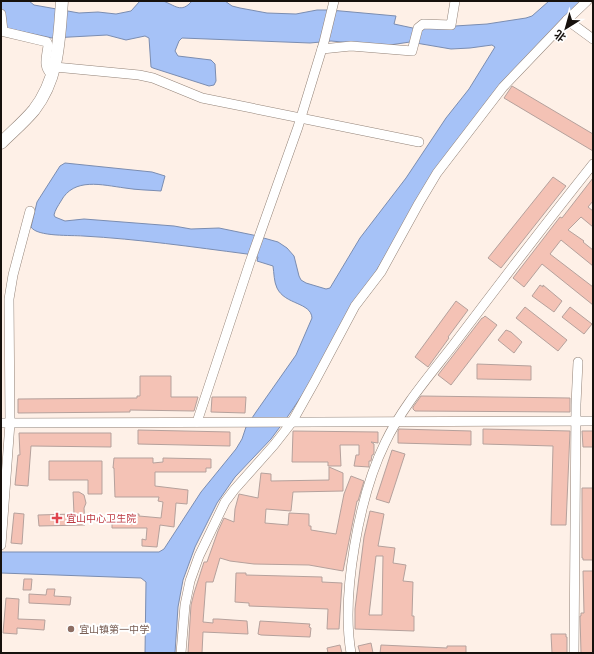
<svg xmlns="http://www.w3.org/2000/svg" width="594" height="654" font-family="'Public Sans','Noto Sans SC',sans-serif">
  <style>
    .water { fill: #a6c2f7; stroke: #7b8db1 }
    .building { fill: #f4c2b5; stroke: #b5a19c; fill-rule: evenodd }
    .lines { fill: none; stroke-linecap: round; stroke-linejoin: round }
    .minor-casing { stroke: #938378; stroke-width: 10 }
    .major-casing { stroke: #938378; stroke-width: 13 }
    .minor { stroke: #fff; stroke-width: 9 }
    .major { stroke: #fff; stroke-width: 12 }
    .health-dot { fill: #e0444e; stroke: #fff; stroke-width: 1.5 }
    .education-dot { fill: #8d6e63; stroke: #fff; stroke-width: 1.5 }
    .labels { text-anchor: middle; stroke-width: 4; stroke-linejoin: round; paint-order: stroke }
    .health-label { font-size: 10px; fill: #be3a42; stroke: #fff; text-anchor: start }
    .education-label { font-size: 10px; fill: #785e54; stroke: #fff; text-anchor: start }
  </style>
  <rect width="100%" height="100%" fill="#fef0e7"/>
  <path class="water" d="M2,1H29L34,5L79,13L98,12L116,14L131,11L140,1C147,1 157,0 163,1C175,5 181,14 192,1H225L232,6L240,8L267,13L296,14L317,10H330L396,16L394,24L422,30L423,28L487,24L526,18L532,16L549,1H582L500,87L391,246L309,385L288,416L271,439L235,477L217,503L195,547L183,580L178,607L175,653H145L146,582L141,578L1,573V552H159L164,549L201,492L236,449L242,439L246,427L256,412L296,355L312,318C311,302 285,305 277,288C274,282 274,273 273,266L257,261L258,257L247,254C193,247 138,239 83,236C72,235 37,237 31,227L37,202L60,166L65,163L152,172L165,176L161,191C149,190 137,190 125,188C102,185 74,177 61,201C58,206 55,210 54,215L55,217L65,221L84,219L174,226L191,229L219,228L253,235L278,242L287,248L294,256L299,276L301,280L306,283L326,289L330,288L360,238L406,178L446,118L469,89L495,47L492,45L470,48L451,49L410,42L390,45H376L331,41L310,43L182,38L179,41L175,51L178,56L211,60L215,64L216,81L214,85L209,86L153,68L151,67L149,38L145,36L126,40L107,35L52,38L1,27V4Z"/>
  <g class="building">
    <path d="M512,86L593,134V151L504,98Z"/>
    <path d="M553,177L566,186L501,268L488,258Z"/>
    <path d="M593,178V201L588,207L593,211V227L581,217L568,230L584,241L583,242L593,250V266L561,240L550,254L593,287V305L542,264L524,287L513,278L560,217L562,218Z"/>
    <path d="M540,285L543,287V285L562,301L554,312L532,296Z"/>
    <path d="M456,301L468,310L448,337L449,338L428,367L415,357Z"/>
    <path d="M525,307L567,340L558,351L516,318Z"/>
    <path d="M570,307L592,324L584,334L562,317Z"/>
    <path d="M485,316L497,325L451,385L438,375L482,318H483Z"/>
    <path d="M506,330L511,332L522,342L514,353L498,340Z"/>
    <path d="M477,364L531,366V380L477,379Z"/>
    <path d="M140,376H171V397H198L194,411L130,410V412L18,413V399L137,398V396H140Z"/>
    <path d="M421,396L570,398V412L415,411L413,409V407Z"/>
    <path d="M212,397H246L245,413L211,412Z"/>
    <path d="M399,429L471,431V445L398,443V431Z"/>
    <path d="M483,429L570,431L566,525H551L553,446L483,444Z"/>
    <path d="M138,430L230,432V446L138,444Z"/>
    <path d="M293,431L378,432V443L371,442L374,444V453L373,455H372L371,461H369V467L354,466L356,455H359V445H340L341,466H328V462H292Z"/>
    <path d="M582,431H593V447H583Z"/>
    <path d="M19,433H111V447L31,446L28,486L15,485L18,455H20Z"/>
    <path d="M392,450L405,454L389,503L376,499Z"/>
    <path d="M114,458H153V463L163,462V458L211,459V468H206V472H155V486L188,490L187,504L176,503L174,527L160,525L157,547L142,546V539L146,540L147,528H112V515L139,514V516L161,518L163,502L158,501L159,497H115L114,468H113Z"/>
    <path d="M49,461H102V494H88V480H49Z"/>
    <path d="M329,467L343,473V491L293,492L291,511L266,509L265,523L288,525L289,513L309,514V526H311V530L336,534L344,494L351,476L364,481L358,501H357L343,571L309,565L254,564L230,561L220,558L213,582H206L203,622L213,623V619H218L247,621L248,634L203,632L202,653H188L191,605L194,593L204,562H207L218,531L224,518L234,522L235,509L239,494L258,498L261,473L271,474V481L329,480Z"/>
    <path d="M582,488H593V560H583V558H582Z"/>
    <path d="M73,492H79L84,495L86,503L84,508L85,525L39,526L38,515L74,514Z"/>
    <path d="M370,511L384,514L378,546L395,548L393,563L406,565L403,581L413,582L412,616H414V631L355,629V609L364,537ZM376,556H383L382,615H369Z"/>
    <path d="M14,513L24,514L22,544L11,543Z"/>
    <path d="M583,571H593V653H581L580,616H581V613H584Z"/>
    <path d="M236,573H246V575L322,577V582L342,583L339,629H327L328,609L249,606V603L235,602Z"/>
    <path d="M24,579H32L31,590H23Z"/>
    <path d="M47,589H55L54,596L71,597L70,605L29,603V594L46,595Z"/>
    <path d="M6,598L19,599L18,619L45,620L44,630L17,628V634L3,633Z"/>
    <path d="M260,621L310,624L309,627L311,628L310,637L261,635L258,634Z"/>
    <path d="M551,634H566V637H567V653H552Z"/>
    <path d="M371,643L373,653H360L358,646Z"/>
    <path d="M340,645L342,653H328L327,648Z"/>
    <path d="M381,645L447,648V646H466V653H380Z"/>
  </g>
  <g class="lines">
    <defs>
      <g id="minor">
        <path d="M1,14L3,31"/>
        <path d="M567,20L593,39"/>
        <path d="M1,31L47,42L48,45C47,57 42,66 52,75"/>
        <path d="M322,49L351,46L412,51L418,28L423,24L451,25L455,1"/>
        <path d="M55,67L139,75L153,78L202,98L419,142"/>
        <path d="M197,422L250,262L298,127L324,42L334,1"/>
        <path d="M1,423L593,421"/>
        <path d="M1,545L10,423L9,299L13,275L30,211"/>
        <path d="M181,653L185,605L190,581L199,556L225,502L234,490L274,445L292,422L315,381L355,306L381,272L419,203L437,173L503,87L567,20L587,1"/>
        <path d="M351,653C341,595 359,496 385,443C402,407 430,375 454,344C500,283 546,223 593,164"/>
        <path d="M574,653L576,404L578,362"/>
      </g>
      <path id="major" d="M1,143C12,132 24,122 34,110C59,78 59,39 62,1"/>
    </defs>
    <use href="#minor" class="minor-casing"/>
    <use href="#major" class="major-casing"/>
    <use href="#minor" class="minor"/>
    <use href="#major" class="major"/>
  </g>
  <path class="health-dot" d="M55 512h4v4h4v4h-4v4h-4v-4h-4v-4h4z"/>
  <circle class="education-dot" cx="71" cy="629" r="4"/>
  <g class="labels">
    <g class="health-label">
      <text x="66" y="522">宜山中心卫生院</text>
    </g>
    <g class="education-label">
      <text x="79" y="633">宜山镇第一中学</text>
    </g>
  </g>
  <rect width="594" height="654" fill="none" stroke="#16110d" stroke-width="4"/>
  <g transform="translate(566 28) rotate(217)" stroke="#ffffff" stroke-width="3" paint-order="stroke">
  <path d="M0-3L7 15L0 10L-7 15Z" fill="#16110d"/>
  <text y="-6" font-size="11" font-weight="bold" text-anchor="middle" fill="#16110d">北</text>
  </g>
</svg>
